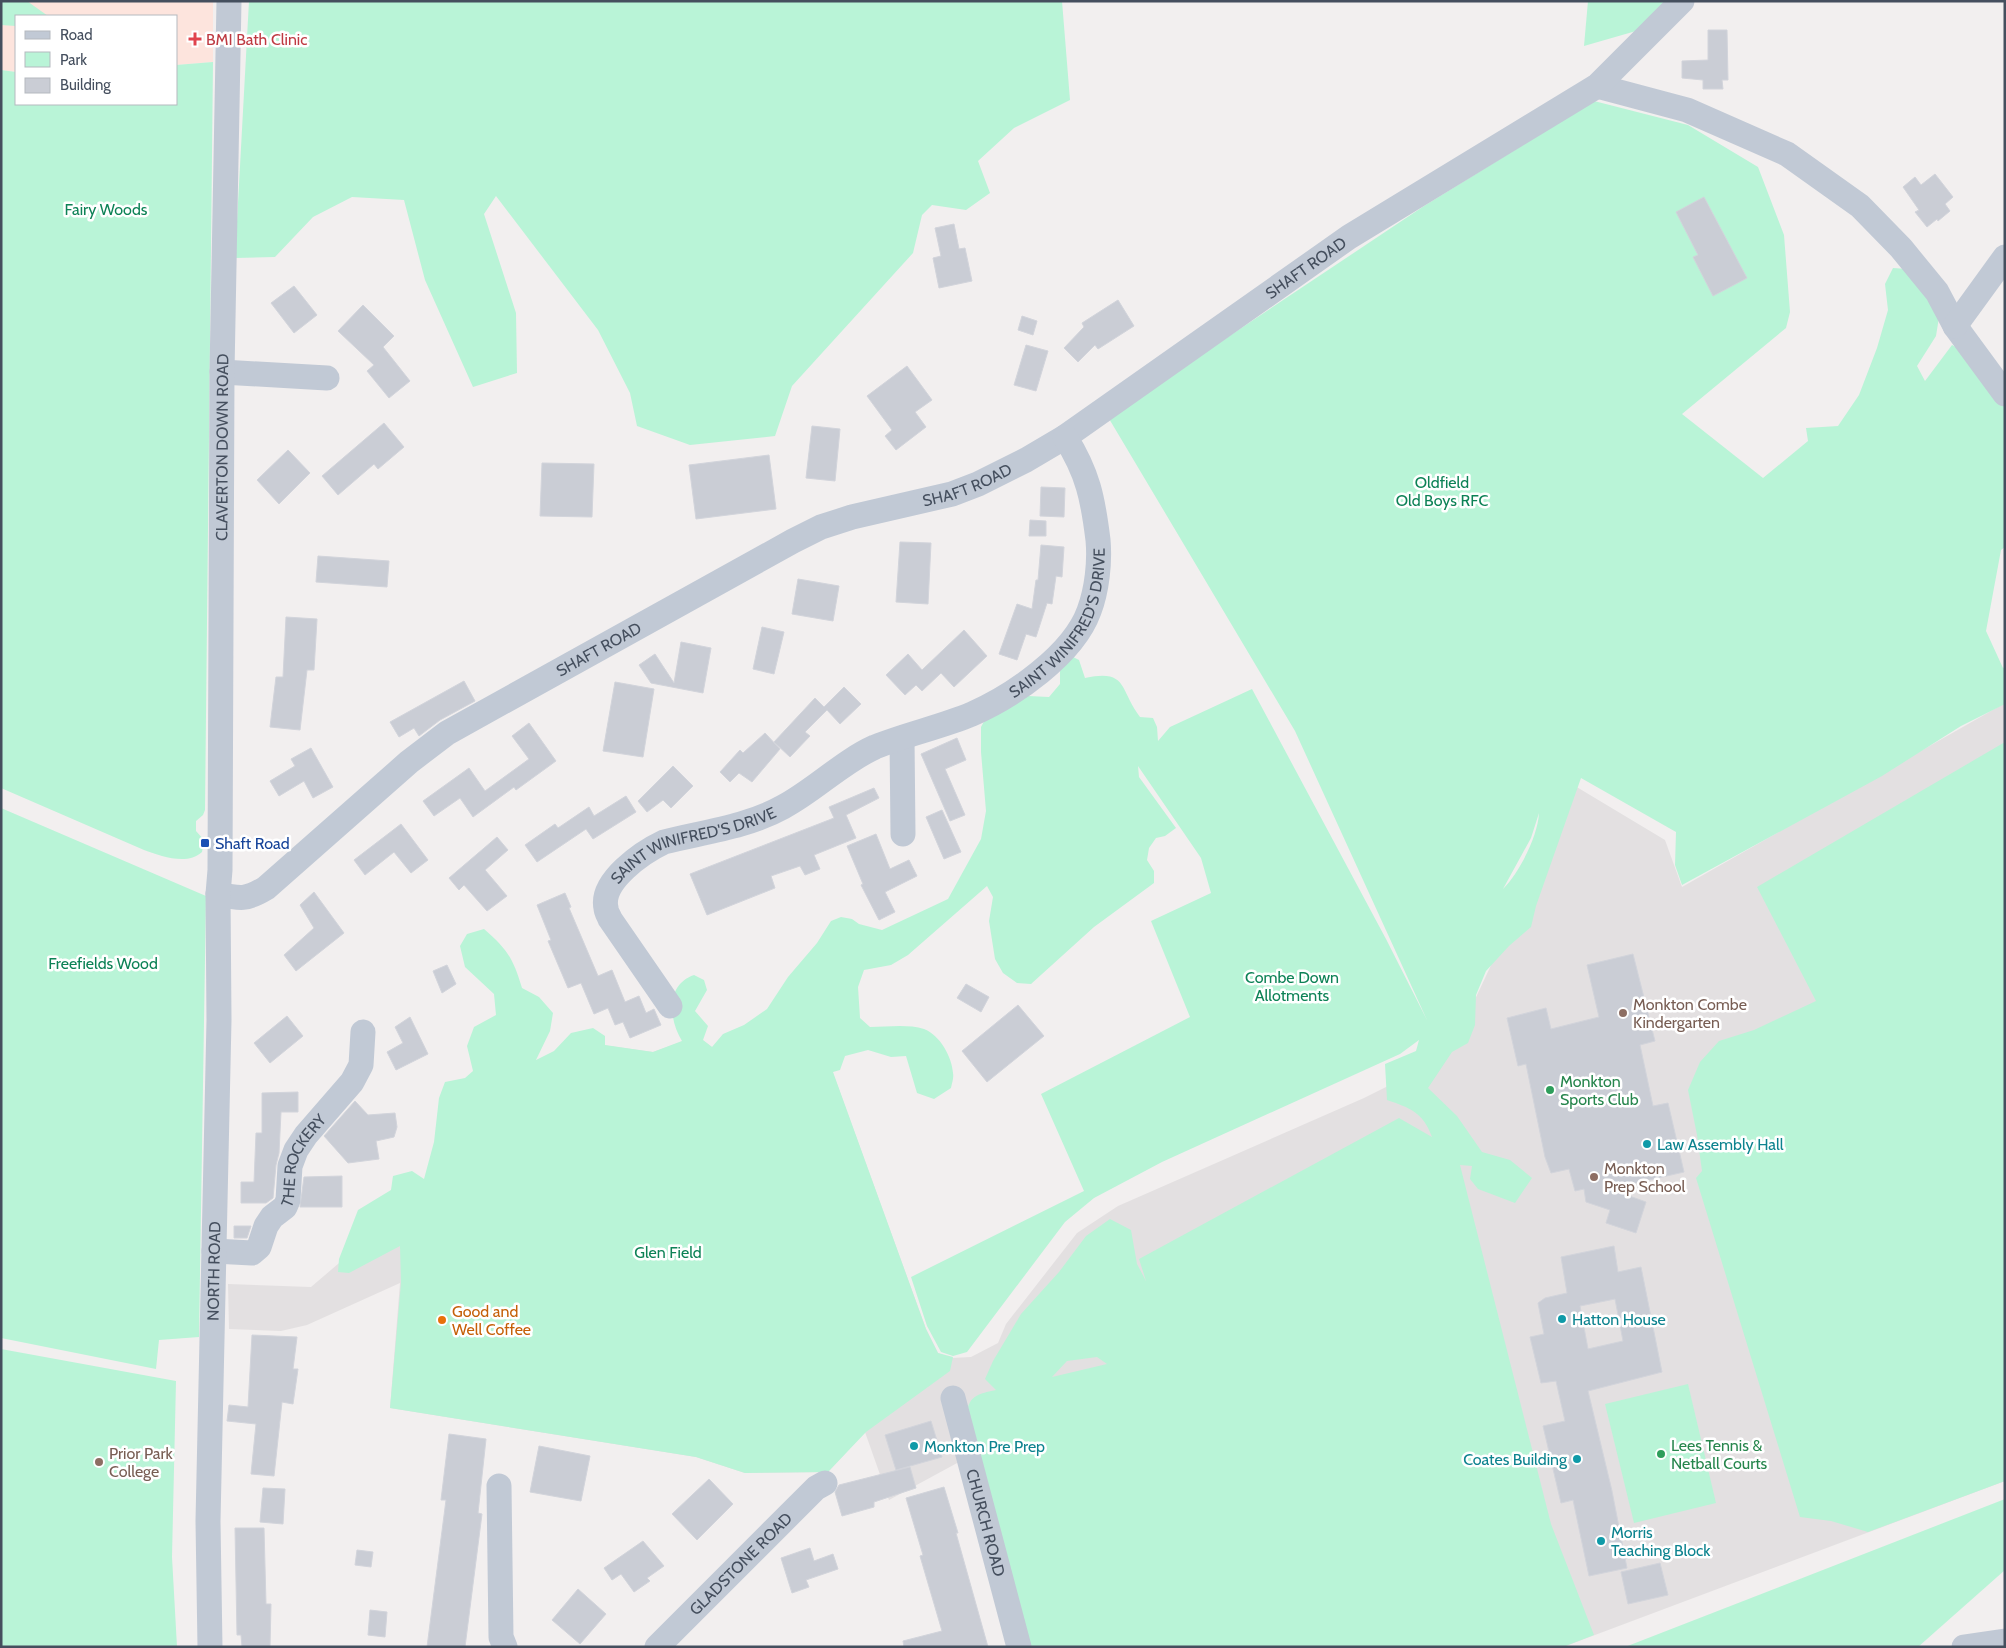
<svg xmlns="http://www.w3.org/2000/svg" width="2006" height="1648" font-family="Cabin,sans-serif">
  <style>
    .education { fill: #e3e0e1 }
    .medical { fill: #fde4dd }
    .green { fill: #b9f4d7; fill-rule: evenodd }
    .building { fill: #cacdd5; stroke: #d2d4db; fill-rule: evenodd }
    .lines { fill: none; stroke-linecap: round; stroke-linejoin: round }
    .minor { stroke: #c1c9d5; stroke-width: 25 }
    .health-dot { fill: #e0444e; stroke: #fff; stroke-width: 2 }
    .transit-dot { fill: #1a4fb4; stroke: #fff; stroke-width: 2 }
    .education-dot { fill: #8d6e63; stroke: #fff; stroke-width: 2 }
    .leisure-dot { fill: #2e9e5b; stroke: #fff; stroke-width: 2 }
    .culture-dot { fill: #0f9aa8; stroke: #fff; stroke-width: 2 }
    .food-dot { fill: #e8710a; stroke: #fff; stroke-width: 2 }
    .labels { text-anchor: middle; stroke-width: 5; stroke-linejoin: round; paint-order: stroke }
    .health-label { font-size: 16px; fill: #be3a42; stroke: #fff; text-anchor: start }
    .park-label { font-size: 16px; fill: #0d8256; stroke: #fff }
    .street-label { font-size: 16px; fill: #454f5e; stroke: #fff }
    .transit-label { font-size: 16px; fill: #164399; stroke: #fff; text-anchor: start }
    .education-label { font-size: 16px; fill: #785e54; stroke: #fff; text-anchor: start }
    .leisure-label { font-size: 16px; fill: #27864d; stroke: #fff; text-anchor: start }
    .culture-label { font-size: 16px; fill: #0d838f; stroke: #fff; text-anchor: start }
    .food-label { font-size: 16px; fill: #c56008; stroke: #fff; text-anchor: start }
  </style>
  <rect width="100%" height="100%" fill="#f2efef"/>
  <path class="education" d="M2005,703V1481L1563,1647H1222L959,1462L889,1500L865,1432L828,1472L745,1473L696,1457L390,1408L400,1283L307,1325L281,1331L229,1329L228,1284L311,1287L400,1211L603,1045L653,1052L697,1036L738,1066L829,1062L926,1329L938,1353L952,1358L971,1357L998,1343L1006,1324L1077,1233L1118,1206L1364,1098L1426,1067L1456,1040L1575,786L1665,840L1682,887Z"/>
  <path class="medical" d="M1,1H213V62L176,65V16H16V72L1,70Z"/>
  <g class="green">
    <path d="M1,1H27L48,16H16V26L1,25Z"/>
    <path d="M249,1H1062L1070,100L1014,128L978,161L990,193L966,210L932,205L922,215L913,253L792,386L775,436L690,445L637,426L630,393L598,330L496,196L484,214L516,313L517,373L473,387L425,280L404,200L352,197L313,217L275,257L235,258Z"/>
    <path d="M1588,1H1670L1636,31L1584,46Z"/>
    <path d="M213,62L205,810L203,815L196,821V831L204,840L202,852C187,866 161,856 144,850L1,788V70L16,72V104H176V65Z"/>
    <path d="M1594,101L1688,125L1758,167L1784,235L1790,312L1786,328L1682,414L1763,478L1808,441L1806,428L1838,426L1859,395L1877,348L1888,310L1885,284L1893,268L1907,269L1940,311L1936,336L1917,366L1925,381L1952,345L1971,355L2005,399V547L2001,550L1986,631L2003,668L2005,667V704L1961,726L1882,776L1682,885L1675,865L1676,832L1581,778L1536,906L1531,927L1509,946L1486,971L1476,995L1475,1025L1468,1043L1452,1052L1428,1088L1457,1116L1482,1152L1510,1160L1532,1178L1515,1203L1478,1189L1470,1179L1472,1166L1460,1165L1551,1524L1594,1635L1563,1647H1026L968,1407C972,1394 983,1393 996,1390L985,1379L993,1361L1021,1314L1059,1272L1086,1236L1110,1219L1131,1230L1137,1264L1146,1281L1139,1259L1399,1118L1432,1137C1423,1112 1410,1108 1387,1100L1385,1064L1416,1051L1419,1040L1400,1054L1162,1162L1094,1198L1065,1222L967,1352L953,1356L941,1352L927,1326L911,1277L1084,1191L1041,1094L1190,1017L1151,921L1211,893L1201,858L1138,766L1139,777L1176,828L1165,836L1156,838L1149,848L1147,860L1154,871V883L1094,927L1031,984L1017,983L1003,973L995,959L989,921L993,897L987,886L908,955L891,965L864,970L858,987L860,1018L870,1027C887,1027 908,1024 924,1029C940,1035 952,1057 953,1073C954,1078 952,1083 951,1088L934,1099L917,1093L906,1056L891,1057L868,1050L845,1056L840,1070L833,1072L926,1329L938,1353L953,1357L950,1371L866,1432L828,1472L745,1473L696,1457L390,1408L401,1283L400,1246L349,1273L338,1272L339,1259L358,1210L391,1190L393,1176L412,1171L424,1179L434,1142L439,1098L445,1082L465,1078L473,1071L467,1046L474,1027L496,1015L494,994L465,967L460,946L467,934L484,929C507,949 513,958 522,988L539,997L553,1013L550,1031L536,1060L554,1051L571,1033L593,1028L605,1036V1045L653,1052L682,1041C669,1020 665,985 694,975L704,980L707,990L695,1011L708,1026L703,1040L712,1047L723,1034L744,1025L767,1009L788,977L817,943L831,921L841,917L852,919L859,924L882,930L948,899L981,839L986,811L981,752V727L989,712L1028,696L1049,697L1060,684V669L1071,656L1079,660L1085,678C1128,669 1119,689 1140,717L1153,718L1157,727L1158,741L1170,727L1252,689L1386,939L1427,1020L1295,731L1108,417L1424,206ZM1539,813C1538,835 1520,872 1503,889L1531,838ZM1097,1357L1107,1364L1052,1377L1067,1361Z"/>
    <path d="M2005,742V1481L1868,1532L1831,1521L1800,1517L1696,1178L1702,1171L1697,1135L1688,1090L1700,1062L1719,1041L1754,1030L1816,1001L1757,887Z"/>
    <path d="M1,808L206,896L199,1337L159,1340L156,1369L1,1338Z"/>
    <path d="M1,1349L176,1381L172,1557L177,1647H1Z"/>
    <path d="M1688,1384L1716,1503L1634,1523L1605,1404Z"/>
    <path d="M2005,1499V1570L1918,1647H1625Z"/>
  </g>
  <g class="building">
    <path d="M1708,30H1727L1728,80H1722L1723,89H1703V80L1682,78V61L1708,60Z"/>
    <path d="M1935,174L1953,197L1945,204L1950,211L1938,221L1937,219L1927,227L1915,212L1919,210L1903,187L1915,177L1921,185Z"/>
    <path d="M1704,197L1747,278L1713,296L1693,257L1698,255L1676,212Z"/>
    <path d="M954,224L959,249L965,248L972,281L939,288L933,258L941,256L935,228Z"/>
    <path d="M294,286L317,315L294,333L271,303Z"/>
    <path d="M1118,300L1134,326L1098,349L1095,345L1078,362L1064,348L1084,327L1082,323Z"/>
    <path d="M363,305L394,336L383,347L410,381L389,398L367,371L374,365L338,331Z"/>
    <path d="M1022,316L1037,321L1033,335L1018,330Z"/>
    <path d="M1026,345L1048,351L1036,391L1014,385Z"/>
    <path d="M907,366L932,400L915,412L926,427L896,450L885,436L892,430L867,396Z"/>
    <path d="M384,423L404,447L378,469L374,464L338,495L322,476Z"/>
    <path d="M812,426L840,429L835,481L806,478Z"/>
    <path d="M288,450L310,473L279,504L257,480Z"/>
    <path d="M769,455L776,509L696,519L689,465Z"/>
    <path d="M542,463L594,464L592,517L540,516Z"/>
    <path d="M1041,487L1065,488L1064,517L1040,516Z"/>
    <path d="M1030,520L1046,521V536H1029Z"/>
    <path d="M900,542L931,543L928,604L896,602Z"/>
    <path d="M1041,545L1064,547L1062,577L1056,576L1052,604L1047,603L1036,637L1026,634L1017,660L999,654L1017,604L1032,609L1036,580H1038Z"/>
    <path d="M318,556L389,561L387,587L316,582Z"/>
    <path d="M798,579L839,586L833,621L792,614Z"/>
    <path d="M286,617L317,619L314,670H307L300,730L270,727L276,677H283Z"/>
    <path d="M762,627L784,632L774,674L753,669Z"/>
    <path d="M964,630L987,656L954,687L941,673L922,691L916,685L905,695L886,675L908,654L922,670Z"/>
    <path d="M681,642L711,648L703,693L651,683L639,665L655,654L674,683Z"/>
    <path d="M464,681L475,701L440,720L419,736L414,728L399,737L390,722Z"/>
    <path d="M615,682L654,689L643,757L603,751Z"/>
    <path d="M844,687L861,704L840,724L827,710L805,732L810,736L790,757L774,742L815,698L824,707Z"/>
    <path d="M529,723L556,761L516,790L514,787L473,817L460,798L434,816L423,801L469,768L485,791L529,759L512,736Z"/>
    <path d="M765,733L780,749L752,782L739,773L730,782L720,772L740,750L743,753Z"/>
    <path d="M957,738L966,760L945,769L965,815L950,821L921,754Z"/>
    <path d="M311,748L333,787L313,798L304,781L279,796L270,781L295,766L291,759Z"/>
    <path d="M673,766L693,786L671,808L663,800L647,812L638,801Z"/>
    <path d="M874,788L879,798L846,815L856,838L814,855L820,869L805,875L800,866L771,876L775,888L707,915L690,874L834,818L829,807Z"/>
    <path d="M626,796L636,812L593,839L586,829L537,862L525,845L555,824L558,828L589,807L594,816Z"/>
    <path d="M942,810L961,852L944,859L926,817Z"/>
    <path d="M401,824L428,860L411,873L394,852L365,875L354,860Z"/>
    <path d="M876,834L890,869L909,860L917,876L885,892L895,912L879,920L861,885L863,884L847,846Z"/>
    <path d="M497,837L508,850L485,870L507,896L487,911L464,885L459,890L449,878Z"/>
    <path d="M314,892L344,933L296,971L284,955L314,928L300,905Z"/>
    <path d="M565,893L571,907L569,908L598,976L612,970L625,1002L639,996L646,1013L654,1009L661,1025L630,1038L623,1022L615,1025L608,1008L594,1014L581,983L568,988L548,941L551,940L537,905Z"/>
    <path d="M1633,954L1655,1041L1640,1045L1653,1106L1668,1103L1684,1172L1610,1189L1646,1202L1636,1233L1606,1223L1610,1210L1586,1202L1584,1189L1575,1191L1569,1169L1551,1173L1545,1157L1526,1064L1518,1066L1507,1018L1546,1008L1551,1029L1599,1017L1587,965Z"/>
    <path d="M447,965L456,984L442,993L433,971Z"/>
    <path d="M966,984L989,997L981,1012L957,998Z"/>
    <path d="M1018,1005L1044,1036L987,1082L962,1051Z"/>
    <path d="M287,1016L303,1036L270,1063L254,1043Z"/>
    <path d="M410,1017L428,1054L396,1070L387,1052L403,1043L395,1027Z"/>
    <path d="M298,1092V1112H281L279,1153L276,1165L273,1198L266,1203H241V1182H254L256,1133H262V1093Z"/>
    <path d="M355,1101L368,1115L395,1113L397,1127L394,1137L376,1141L379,1159L348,1163L324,1136Z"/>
    <path d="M342,1176V1207H300L304,1177Z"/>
    <path d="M234,1226H251L247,1238H234Z"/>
    <path d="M1614,1246L1618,1272L1641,1267L1662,1372L1588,1391L1612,1491L1627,1568L1589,1576L1573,1500L1561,1503L1543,1426L1565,1421L1556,1381L1541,1383L1530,1337L1544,1334L1538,1303L1545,1298L1567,1293L1561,1257ZM1615,1299L1623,1341L1588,1349L1580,1306Z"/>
    <path d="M252,1335L297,1337L293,1369H298L293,1404L282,1402L274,1476L251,1474L256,1424L227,1421L229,1405L248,1407Z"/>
    <path d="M931,1421L942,1457L896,1470L885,1435Z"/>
    <path d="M449,1434L486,1439L478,1513L482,1514L465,1647H427L446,1500H441Z"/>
    <path d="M539,1446L590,1456L581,1501L530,1492Z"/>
    <path d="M910,1467L916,1488L874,1502V1507L842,1516L835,1492L839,1485Z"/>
    <path d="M709,1479L733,1504L697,1540L672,1514Z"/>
    <path d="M944,1487L958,1533H956L988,1647H904L903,1641L942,1631L920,1556L923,1555L906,1498Z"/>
    <path d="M263,1488L285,1489L283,1524L260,1522Z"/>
    <path d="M235,1528H264L266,1604H271L270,1647H242L241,1635H237Z"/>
    <path d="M643,1541L664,1566L647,1578L650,1581L634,1592L621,1574L612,1580L604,1568Z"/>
    <path d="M810,1548L814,1561L833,1554L838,1569L806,1580L809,1587L792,1593L781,1558Z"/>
    <path d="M357,1550L373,1552L371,1567L355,1565Z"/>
    <path d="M1660,1563L1668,1595L1628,1604L1621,1572Z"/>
    <path d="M578,1589L606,1614L580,1644L552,1620Z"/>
    <path d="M370,1610L387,1612L385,1637L368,1635Z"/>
  </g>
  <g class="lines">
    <g class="minor">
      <path d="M1597,86L1687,110L1787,154L1860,206L1901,248L1937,292L1955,326L2005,394"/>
      <path d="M1955,326L2005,257"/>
      <path d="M222,372L327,378"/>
      <path d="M902,738L903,834"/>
      <path id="s1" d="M218,894C241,899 246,900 266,888L409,762L447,733L793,541L821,527L852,517L952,494L978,484L1026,460L1065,437L1349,237L1597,86L1682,1"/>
      <path id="s2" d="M670,1006L610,919C609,916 606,912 606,908C600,881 643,852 664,842C703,832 747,827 783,807C815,790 842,762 875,747C907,734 941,727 972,714C1013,696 1073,655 1089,611C1097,590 1100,562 1098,540C1093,499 1088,473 1065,437"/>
      <path id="s3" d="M214,1251L252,1253L259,1247L266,1226L272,1217L285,1207L288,1200L290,1166L296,1150L306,1135L352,1082L361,1065L363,1032"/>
      <path id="s4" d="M953,1398L1019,1647"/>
      <path d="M499,1486L501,1637L505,1647"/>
      <path id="s5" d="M210,1647L208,1521L219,1020L218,894L220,870L222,372L229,1"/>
      <path id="s6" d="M657,1647L816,1488L825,1483"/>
      <path d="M1964,1647L2005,1641"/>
    </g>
  </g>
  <path class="health-dot" d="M192.5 31.5h5v5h5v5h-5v5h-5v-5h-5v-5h5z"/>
  <rect class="transit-dot" x="200" y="838" width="10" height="10" rx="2.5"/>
  <g class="education-dot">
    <circle cx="1623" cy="1013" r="5"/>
    <circle cx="1594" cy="1177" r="5"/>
    <circle cx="99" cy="1462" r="5"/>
  </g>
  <g class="leisure-dot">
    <circle cx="1550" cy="1090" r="5"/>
    <circle cx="1661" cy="1454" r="5"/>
  </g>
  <g class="culture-dot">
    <circle cx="1647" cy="1144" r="5"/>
    <circle cx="1562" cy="1319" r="5"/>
    <circle cx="914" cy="1446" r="5"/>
    <circle cx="1577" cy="1459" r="5"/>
    <circle cx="1601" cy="1541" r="5"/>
  </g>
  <circle class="food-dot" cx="442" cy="1320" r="5"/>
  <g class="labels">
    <g class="health-label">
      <text x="206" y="45">BMI Bath Clinic</text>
    </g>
    <g class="park-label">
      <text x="106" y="215">Fairy Woods</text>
      <text x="1442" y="488">Oldfield<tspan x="1442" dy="18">Old Boys RFC</tspan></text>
      <text x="103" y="969">Freefields Wood</text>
      <text x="1292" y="983">Combe Down<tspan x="1292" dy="18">Allotments</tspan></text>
      <text x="668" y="1258">Glen Field</text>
    </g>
    <g class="street-label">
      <text dy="6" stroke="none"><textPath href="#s1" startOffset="1272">SHAFT ROAD</textPath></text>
      <text dy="6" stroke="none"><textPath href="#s5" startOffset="1200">CLAVERTON DOWN ROAD</textPath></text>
      <text dy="6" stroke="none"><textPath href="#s1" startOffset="868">SHAFT ROAD</textPath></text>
      <text dy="6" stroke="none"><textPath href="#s2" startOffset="681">SAINT WINIFRED'S DRIVE</textPath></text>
      <text dy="6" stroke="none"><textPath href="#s1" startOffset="462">SHAFT ROAD</textPath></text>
      <text dy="6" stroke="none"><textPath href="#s2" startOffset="236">SAINT WINIFRED'S DRIVE</textPath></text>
      <text dy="6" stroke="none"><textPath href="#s3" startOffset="148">THE ROCKERY</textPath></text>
      <text dy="6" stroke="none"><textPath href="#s5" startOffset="376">NORTH ROAD</textPath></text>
      <text dy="6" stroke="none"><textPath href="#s4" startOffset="129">CHURCH ROAD</textPath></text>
      <text dy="6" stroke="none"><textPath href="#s6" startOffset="118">GLADSTONE ROAD</textPath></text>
    </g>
    <g class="transit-label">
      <text x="215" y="849">Shaft Road</text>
    </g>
    <g class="education-label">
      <text x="1633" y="1010">Monkton Combe<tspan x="1633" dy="18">Kindergarten</tspan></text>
      <text x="1604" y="1174">Monkton<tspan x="1604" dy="18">Prep School</tspan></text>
      <text x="109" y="1459">Prior Park<tspan x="109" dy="18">College</tspan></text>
    </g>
    <g class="leisure-label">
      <text x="1560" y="1087">Monkton<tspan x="1560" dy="18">Sports Club</tspan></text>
      <text x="1671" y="1451">Lees Tennis &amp;<tspan x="1671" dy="18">Netball Courts</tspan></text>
    </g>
    <g class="culture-label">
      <text x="1657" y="1150">Law Assembly Hall</text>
      <text x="1572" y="1325">Hatton House</text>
      <text x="924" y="1452">Monkton Pre Prep</text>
      <text x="1567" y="1465" text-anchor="end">Coates Building</text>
      <text x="1611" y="1538">Morris<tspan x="1611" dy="18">Teaching Block</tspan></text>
    </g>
    <g class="food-label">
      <text x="452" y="1317">Good and<tspan x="452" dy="18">Well Coffee</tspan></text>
    </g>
  </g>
  <rect width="2006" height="1648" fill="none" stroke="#454f5e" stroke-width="5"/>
  <rect x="15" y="15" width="162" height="90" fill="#ffffff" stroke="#b5b9bf"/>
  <rect x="25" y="31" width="25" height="8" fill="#c1c9d5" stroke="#b5b9bf"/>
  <text x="60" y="40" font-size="15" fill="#454f5e">Road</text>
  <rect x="25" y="52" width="25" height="15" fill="#b9f4d7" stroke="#b5b9bf"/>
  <text x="60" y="65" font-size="15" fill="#454f5e">Park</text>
  <rect x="25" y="78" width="25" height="15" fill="#cacdd5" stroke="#b5b9bf"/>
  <text x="60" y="90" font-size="15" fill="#454f5e">Building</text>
</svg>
